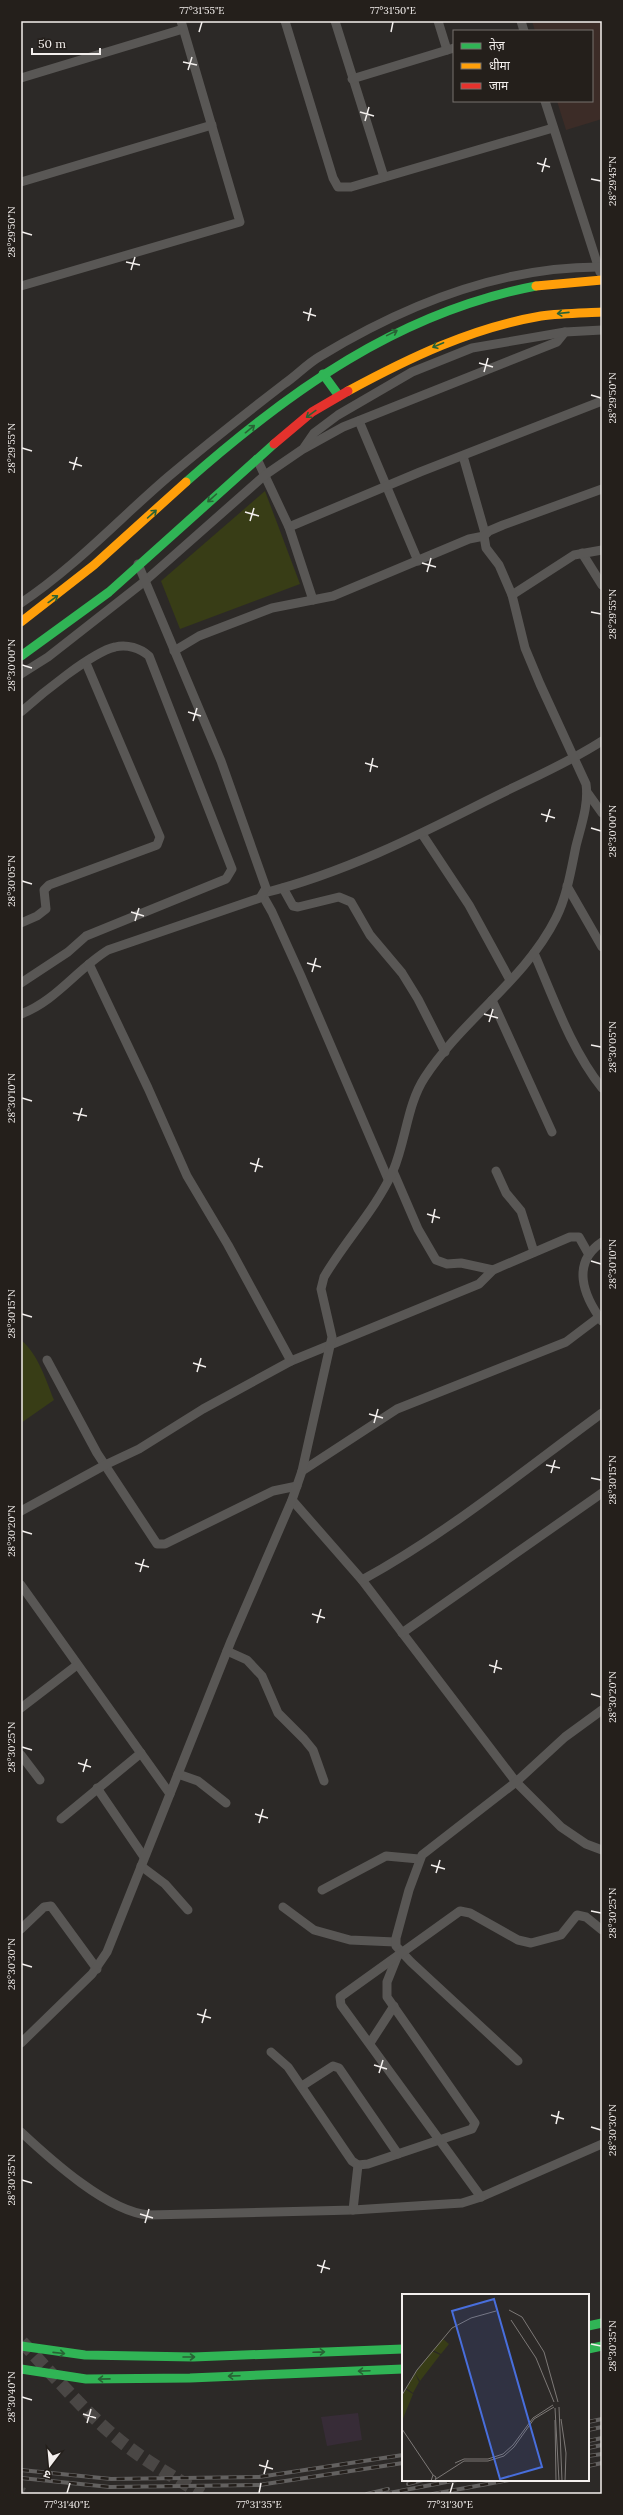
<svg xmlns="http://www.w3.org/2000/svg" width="623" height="2515" font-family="Lora,'Noto Sans Devanagari',serif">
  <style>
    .commercial { fill: #372c37 }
    .education { fill: #3c2c27 }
    .green { fill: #383d16 }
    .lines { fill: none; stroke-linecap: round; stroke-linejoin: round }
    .secondary-tunnel { stroke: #4a4745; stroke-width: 13; stroke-dasharray: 13 6; stroke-linecap: butt }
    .street { stroke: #595755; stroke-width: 9 }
    .fast { stroke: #30b455; stroke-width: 9 }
    .slow { stroke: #ff9f0a; stroke-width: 9 }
    .jam { stroke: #e5322d; stroke-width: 9 }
    .rail-casing { stroke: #636160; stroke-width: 4 }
    .rail { stroke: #241f1b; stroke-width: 2.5; stroke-dasharray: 8; stroke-linecap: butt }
    .oneway { stroke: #296235 }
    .ticks { fill: none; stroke: #f3efed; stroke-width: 1.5 }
    .inset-road { fill: none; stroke: #7c7876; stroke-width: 1 }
    .view { fill: #486edc; fill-opacity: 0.15; stroke: #486edc; stroke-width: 2 }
    .inset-edge { fill: none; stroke: #f3efed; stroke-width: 2 }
    .neatline { fill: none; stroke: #f3efed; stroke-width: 1.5 }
    .ticks-label { font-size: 10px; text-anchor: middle; fill: #f3efed }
  </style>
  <rect width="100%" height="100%" fill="#2c2927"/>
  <path class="commercial" d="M358,2413L362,2440L327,2446L321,2417Z"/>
  <path class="education" d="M532,21H602V119L566,130L557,101H592V31H535Z"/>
  <g class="green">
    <path d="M265,491L300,584L180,629L161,581Z"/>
    <path d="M21,1340C38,1354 46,1380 54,1400L21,1423Z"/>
  </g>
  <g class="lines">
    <g class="secondary-tunnel">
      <path d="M22,2342C54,2376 84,2411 119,2440C145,2461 174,2477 202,2494"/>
      <path d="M21,2493L23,2494"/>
    </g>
    <g class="street">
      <path d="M285,21L333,178L338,187H351L553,128"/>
      <path d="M335,21L384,177"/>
      <path d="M438,21L447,50"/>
      <path d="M521,21L524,31"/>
      <path d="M21,78L183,29"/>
      <path d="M352,79L454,48"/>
      <path d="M545,101L600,272"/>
      <path d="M21,182L212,125"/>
      <path d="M21,286L240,222L181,21"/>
      <path d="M359,421L418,561"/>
      <path d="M305,448L343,427L557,342L565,332"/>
      <path d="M463,456L485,533"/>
      <path d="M257,459L289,527L313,600"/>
      <path d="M289,527L420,472L602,401"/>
      <path d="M582,553L602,585"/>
      <path d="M512,595L574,555L602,550"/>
      <path d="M21,603C75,567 119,519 168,477C206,445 245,414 284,384C296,376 307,364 319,357C403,306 502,266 602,267"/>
      <path d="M174,651L199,636L272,608L333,596L469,539L484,536"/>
      <path d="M21,674L48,657L145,581L265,475L303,449L314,433L338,415L412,372L472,348L565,332L602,330"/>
      <path d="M21,712C40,695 92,652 115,647C127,644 140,648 149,656L232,869L226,879L221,881L86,936L68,952L21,983"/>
      <path d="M587,792L602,813"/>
      <path d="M422,834L469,905L510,980"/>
      <path d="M567,886L602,947"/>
      <path d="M283,888L293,906L298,907L339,897L351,902L370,935L402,973L418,999L445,1052"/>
      <path d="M264,893C343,873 415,837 486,801C525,781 565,765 602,741"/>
      <path d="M263,896L272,912L301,976L388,1179"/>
      <path d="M21,923L37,916L46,909L44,890L49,885L157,845L160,837L86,663"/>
      <path d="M534,953C554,999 571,1049 602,1088"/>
      <path d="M492,1000L552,1132"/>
      <path d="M21,1014C56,1001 77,969 108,950L260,898L266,888L221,761L138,564"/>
      <path d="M393,1171L418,1229L436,1260L447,1264L461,1263L493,1270"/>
      <path d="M496,1171L506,1193L521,1211L534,1252"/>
      <path d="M602,1242C571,1263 583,1295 602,1321"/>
      <path d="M47,1360L97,1453L157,1544H165L273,1491L297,1486"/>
      <path d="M291,1361L479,1284L493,1270L570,1237H579L588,1253"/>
      <path d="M302,1471L397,1409L566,1342L599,1317"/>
      <path d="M292,1500L362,1580L516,1782L561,1827L586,1844L602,1850"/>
      <path d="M21,1511L105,1465L139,1449L203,1409L291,1361L228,1245L187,1176L148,1088L89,964"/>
      <path d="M362,1580C448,1533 523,1471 602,1413"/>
      <path d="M21,1585L170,1794"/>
      <path d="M402,1633L602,1493"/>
      <path d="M227,1651L247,1660L262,1676L278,1713L304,1739L313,1750L324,1781"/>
      <path d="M21,1708L77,1665"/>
      <path d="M21,1755L40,1780"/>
      <path d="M178,1774L198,1781L226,1803"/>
      <path d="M97,1788L144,1857"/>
      <path d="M61,1819L141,1753"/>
      <path d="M141,1866L165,1884L188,1910"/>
      <path d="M322,1890L386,1856L419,1859"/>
      <path d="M283,1907L314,1930L350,1940L395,1942"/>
      <path d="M21,1929L44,1907L51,1906L97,1969"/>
      <path d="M21,2043L92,1974L107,1952L231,1641L292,1500L302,1471L332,1337L321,1289L324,1277C345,1241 376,1209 393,1171C406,1141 407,1104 425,1077C463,1019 525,980 556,918C567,896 571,870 576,846C581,826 589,804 586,784L540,684L525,648L512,595L499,565L486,548L484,536L489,531L503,525L602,489"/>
      <path d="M370,2043L394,2006"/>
      <path d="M271,2052L288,2067L352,2161L358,2165L368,2164L472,2129L475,2123L387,1997V1982L397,1957"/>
      <path d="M518,2061L411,1962L396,1946V1938L409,1890L422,1855L516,1782L565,1737L602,1710"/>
      <path d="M302,2086L333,2066L339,2068L398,2154"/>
      <path d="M21,2132C50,2159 108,2212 149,2215L353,2210L462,2203L481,2197L602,2144"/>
      <path d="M481,2197L341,2005L340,1997L460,1911L470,1913L518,1940L531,1943L561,1935L577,1915L586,1917L602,1930"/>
      <path d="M353,2210L358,2165"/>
    </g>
    <g class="fast">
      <path d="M323,374L339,396"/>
      <path d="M186,482C289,391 399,312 536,286"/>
      <path d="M21,656L109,592L274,444"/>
      <path d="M588,2326L602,2323"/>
      <path d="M21,2346L85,2355L193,2357L403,2349"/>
      <path d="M588,2349L602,2346"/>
      <path d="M21,2369L86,2379L190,2378L403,2369"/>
    </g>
    <g class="slow">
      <path d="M536,286L602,280"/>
      <path d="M348,391C409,358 471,328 541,316C561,313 582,313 602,312"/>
      <path d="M21,622L94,565L186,482"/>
    </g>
    <path class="jam" d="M274,444L312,412L348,391"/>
    <defs>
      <g id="rail">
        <path d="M588,2422L602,2419"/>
        <path d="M588,2430L602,2427"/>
        <path d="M588,2441L602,2438"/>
        <path d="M588,2448L602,2445"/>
        <path d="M588,2456L602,2454"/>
        <path d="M588,2466L602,2463"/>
        <path d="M21,2470L111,2479L259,2477L403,2455"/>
        <path d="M21,2478L110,2487L259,2485L403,2463"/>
        <path d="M408,2484L423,2480"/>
        <path d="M367,2494L388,2489"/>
        <path d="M384,2494L457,2480"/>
        <path d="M433,2494L509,2480"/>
      </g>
    </defs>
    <use href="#rail" class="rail-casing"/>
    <use href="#rail" class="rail"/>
  </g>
  <defs><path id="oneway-shaft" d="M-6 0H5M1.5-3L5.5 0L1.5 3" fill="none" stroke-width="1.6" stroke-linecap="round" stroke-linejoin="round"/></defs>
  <g class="oneway">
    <use href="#oneway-shaft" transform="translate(563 313) rotate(174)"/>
    <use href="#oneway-shaft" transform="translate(392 333) rotate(-26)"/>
    <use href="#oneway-shaft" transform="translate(438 345) rotate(157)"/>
    <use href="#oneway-shaft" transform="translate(311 414) rotate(144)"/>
    <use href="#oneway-shaft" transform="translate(250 429) rotate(-39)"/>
    <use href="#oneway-shaft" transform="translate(212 498) rotate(138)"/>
    <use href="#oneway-shaft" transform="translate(152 514) rotate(-42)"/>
    <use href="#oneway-shaft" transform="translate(53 599) rotate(-36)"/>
    <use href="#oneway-shaft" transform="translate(319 2352) rotate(-2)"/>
    <use href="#oneway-shaft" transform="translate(59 2353) rotate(6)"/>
    <use href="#oneway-shaft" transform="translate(189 2357)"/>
    <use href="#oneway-shaft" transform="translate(364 2371) rotate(178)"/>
    <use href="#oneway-shaft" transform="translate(234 2376) rotate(178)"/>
    <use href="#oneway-shaft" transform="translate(104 2379) rotate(179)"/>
  </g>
  <path class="ticks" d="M199,32L202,22M391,32L393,22M183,62L197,65M188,70L192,57M360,112L374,116M365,121L369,107M537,163L550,167M542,172L546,158M591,179L601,181M22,232L32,235M126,262L140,265M131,270L135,257M303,312L316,316M308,321L311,308M479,363L493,367M484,372L488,358M591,395L601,398M22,448L32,451M69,462L82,466M73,470L77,457M245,512L259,516M250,521L254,508M422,563L436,567M427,572L431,558M591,612L601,614M22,665L32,668M188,712L201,716M193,721L197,708M365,763L378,767M370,772L373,758M541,814L555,818M546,822L550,809M591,828L601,831M22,881L32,884M131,912L144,916M135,921L139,908M307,963L321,967M312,972L316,958M484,1014L498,1018M489,1022L493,1009M591,1045L601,1047M22,1098L32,1101M73,1113L87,1116M78,1121L82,1108M250,1163L263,1167M255,1172L259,1158M427,1214L440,1218M432,1223L435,1209M591,1261L601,1264M22,1314L32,1317M193,1363L206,1367M197,1372L201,1358M369,1414L383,1418M374,1423L378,1409M546,1465L560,1468M551,1473L555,1460M591,1478L601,1480M22,1531L32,1534M135,1563L149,1567M140,1572L144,1559M312,1614L325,1618M317,1623L321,1609M489,1665L502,1669M494,1673L497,1660M591,1694L601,1697M22,1747L32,1750M78,1763L91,1767M83,1772L87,1759M255,1814L268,1818M259,1823L263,1809M431,1865L445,1869M436,1873L440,1860M591,1911L601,1913M22,1964L32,1967M197,2014L211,2018M202,2023L206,2009M374,2065L387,2069M379,2073L383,2060M551,2115L564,2119M556,2124L559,2111M591,2127L601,2130M22,2180L32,2183M140,2214L153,2218M145,2223L149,2209M317,2265L330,2269M321,2273L325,2260M591,2344L601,2346M22,2397L32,2400M83,2414L96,2418M87,2423L91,2409M259,2465L273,2469M264,2474L268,2460M67,2493L70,2483M259,2493L261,2483M450,2493L453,2483"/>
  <g transform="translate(402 2294)">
    <rect width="187" height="187" fill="#2c2927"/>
    <path d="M41,45L47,50L39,60L31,56ZM30,57L38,61L18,87L13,79ZM13,79L17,88L11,99L4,94ZM3,95L11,100L0,127V103Z" fill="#383d16"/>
    <path class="inset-road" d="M107,16L120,23L142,58L156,108M109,26L134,64L152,108M0,101L15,76L50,34L69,24L94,17M157,113L160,187M153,114L157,187M159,125L164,159L163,187M153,126L154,187M0,135L31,181M53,169L62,165H86L101,160L111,151L131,124L151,111M34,185L62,167H86L102,162L112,153L132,125L152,113M29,187L31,181L34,183L33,187"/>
    <path class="view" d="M92,5L140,173L98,185L50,17Z"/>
    <rect width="187" height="187" class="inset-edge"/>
  </g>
  <rect width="623" height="2515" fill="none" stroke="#241f1b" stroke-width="44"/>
  <rect x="453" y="30" width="140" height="72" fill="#241f1b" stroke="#77726f"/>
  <rect x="461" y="43" width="20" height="6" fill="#30b455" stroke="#77726f"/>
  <text x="489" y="50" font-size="12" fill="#f3efed">तेज़</text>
  <rect x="461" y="63" width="20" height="6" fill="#ff9f0a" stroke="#77726f"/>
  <text x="489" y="70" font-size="12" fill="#f3efed">धीमा</text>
  <rect x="461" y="83" width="20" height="6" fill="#e5322d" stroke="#77726f"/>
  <text x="489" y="90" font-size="12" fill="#f3efed">जाम</text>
  <g transform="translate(50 2465) rotate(196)" stroke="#241f1b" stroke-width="3" paint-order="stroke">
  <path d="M0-3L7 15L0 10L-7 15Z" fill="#f3efed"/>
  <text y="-6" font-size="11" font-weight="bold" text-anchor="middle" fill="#f3efed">उ</text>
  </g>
  <path d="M32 48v6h68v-6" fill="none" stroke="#f3efed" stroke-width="2"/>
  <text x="38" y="48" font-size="12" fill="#f3efed" stroke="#241f1b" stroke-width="3" paint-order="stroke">50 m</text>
  <rect x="22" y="22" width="579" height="2471" class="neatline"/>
  <g class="ticks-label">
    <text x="202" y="14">77°31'55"E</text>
    <text x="393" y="14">77°31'50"E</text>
    <text transform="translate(612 181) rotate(-90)" y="4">28°29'45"N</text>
    <text transform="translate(11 232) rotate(-90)" y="4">28°29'50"N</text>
    <text transform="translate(612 398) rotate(-90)" y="4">28°29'50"N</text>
    <text transform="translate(11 448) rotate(-90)" y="4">28°29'55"N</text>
    <text transform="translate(612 614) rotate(-90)" y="4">28°29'55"N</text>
    <text transform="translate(11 665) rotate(-90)" y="4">28°30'00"N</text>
    <text transform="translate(612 831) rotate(-90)" y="4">28°30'00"N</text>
    <text transform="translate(11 881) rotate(-90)" y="4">28°30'05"N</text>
    <text transform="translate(612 1047) rotate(-90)" y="4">28°30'05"N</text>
    <text transform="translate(11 1098) rotate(-90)" y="4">28°30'10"N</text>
    <text transform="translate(612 1264) rotate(-90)" y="4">28°30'10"N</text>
    <text transform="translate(11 1314) rotate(-90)" y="4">28°30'15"N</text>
    <text transform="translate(612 1480) rotate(-90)" y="4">28°30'15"N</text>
    <text transform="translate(11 1531) rotate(-90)" y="4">28°30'20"N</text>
    <text transform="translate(612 1697) rotate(-90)" y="4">28°30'20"N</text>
    <text transform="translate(11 1747) rotate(-90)" y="4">28°30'25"N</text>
    <text transform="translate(612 1913) rotate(-90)" y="4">28°30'25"N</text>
    <text transform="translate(11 1964) rotate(-90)" y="4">28°30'30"N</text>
    <text transform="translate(612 2130) rotate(-90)" y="4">28°30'30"N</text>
    <text transform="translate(11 2180) rotate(-90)" y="4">28°30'35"N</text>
    <text transform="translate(612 2346) rotate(-90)" y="4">28°30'35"N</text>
    <text transform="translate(11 2397) rotate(-90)" y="4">28°30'40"N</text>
    <text x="67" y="2508">77°31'40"E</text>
    <text x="259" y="2508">77°31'35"E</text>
    <text x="450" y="2508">77°31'30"E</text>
  </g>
</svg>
